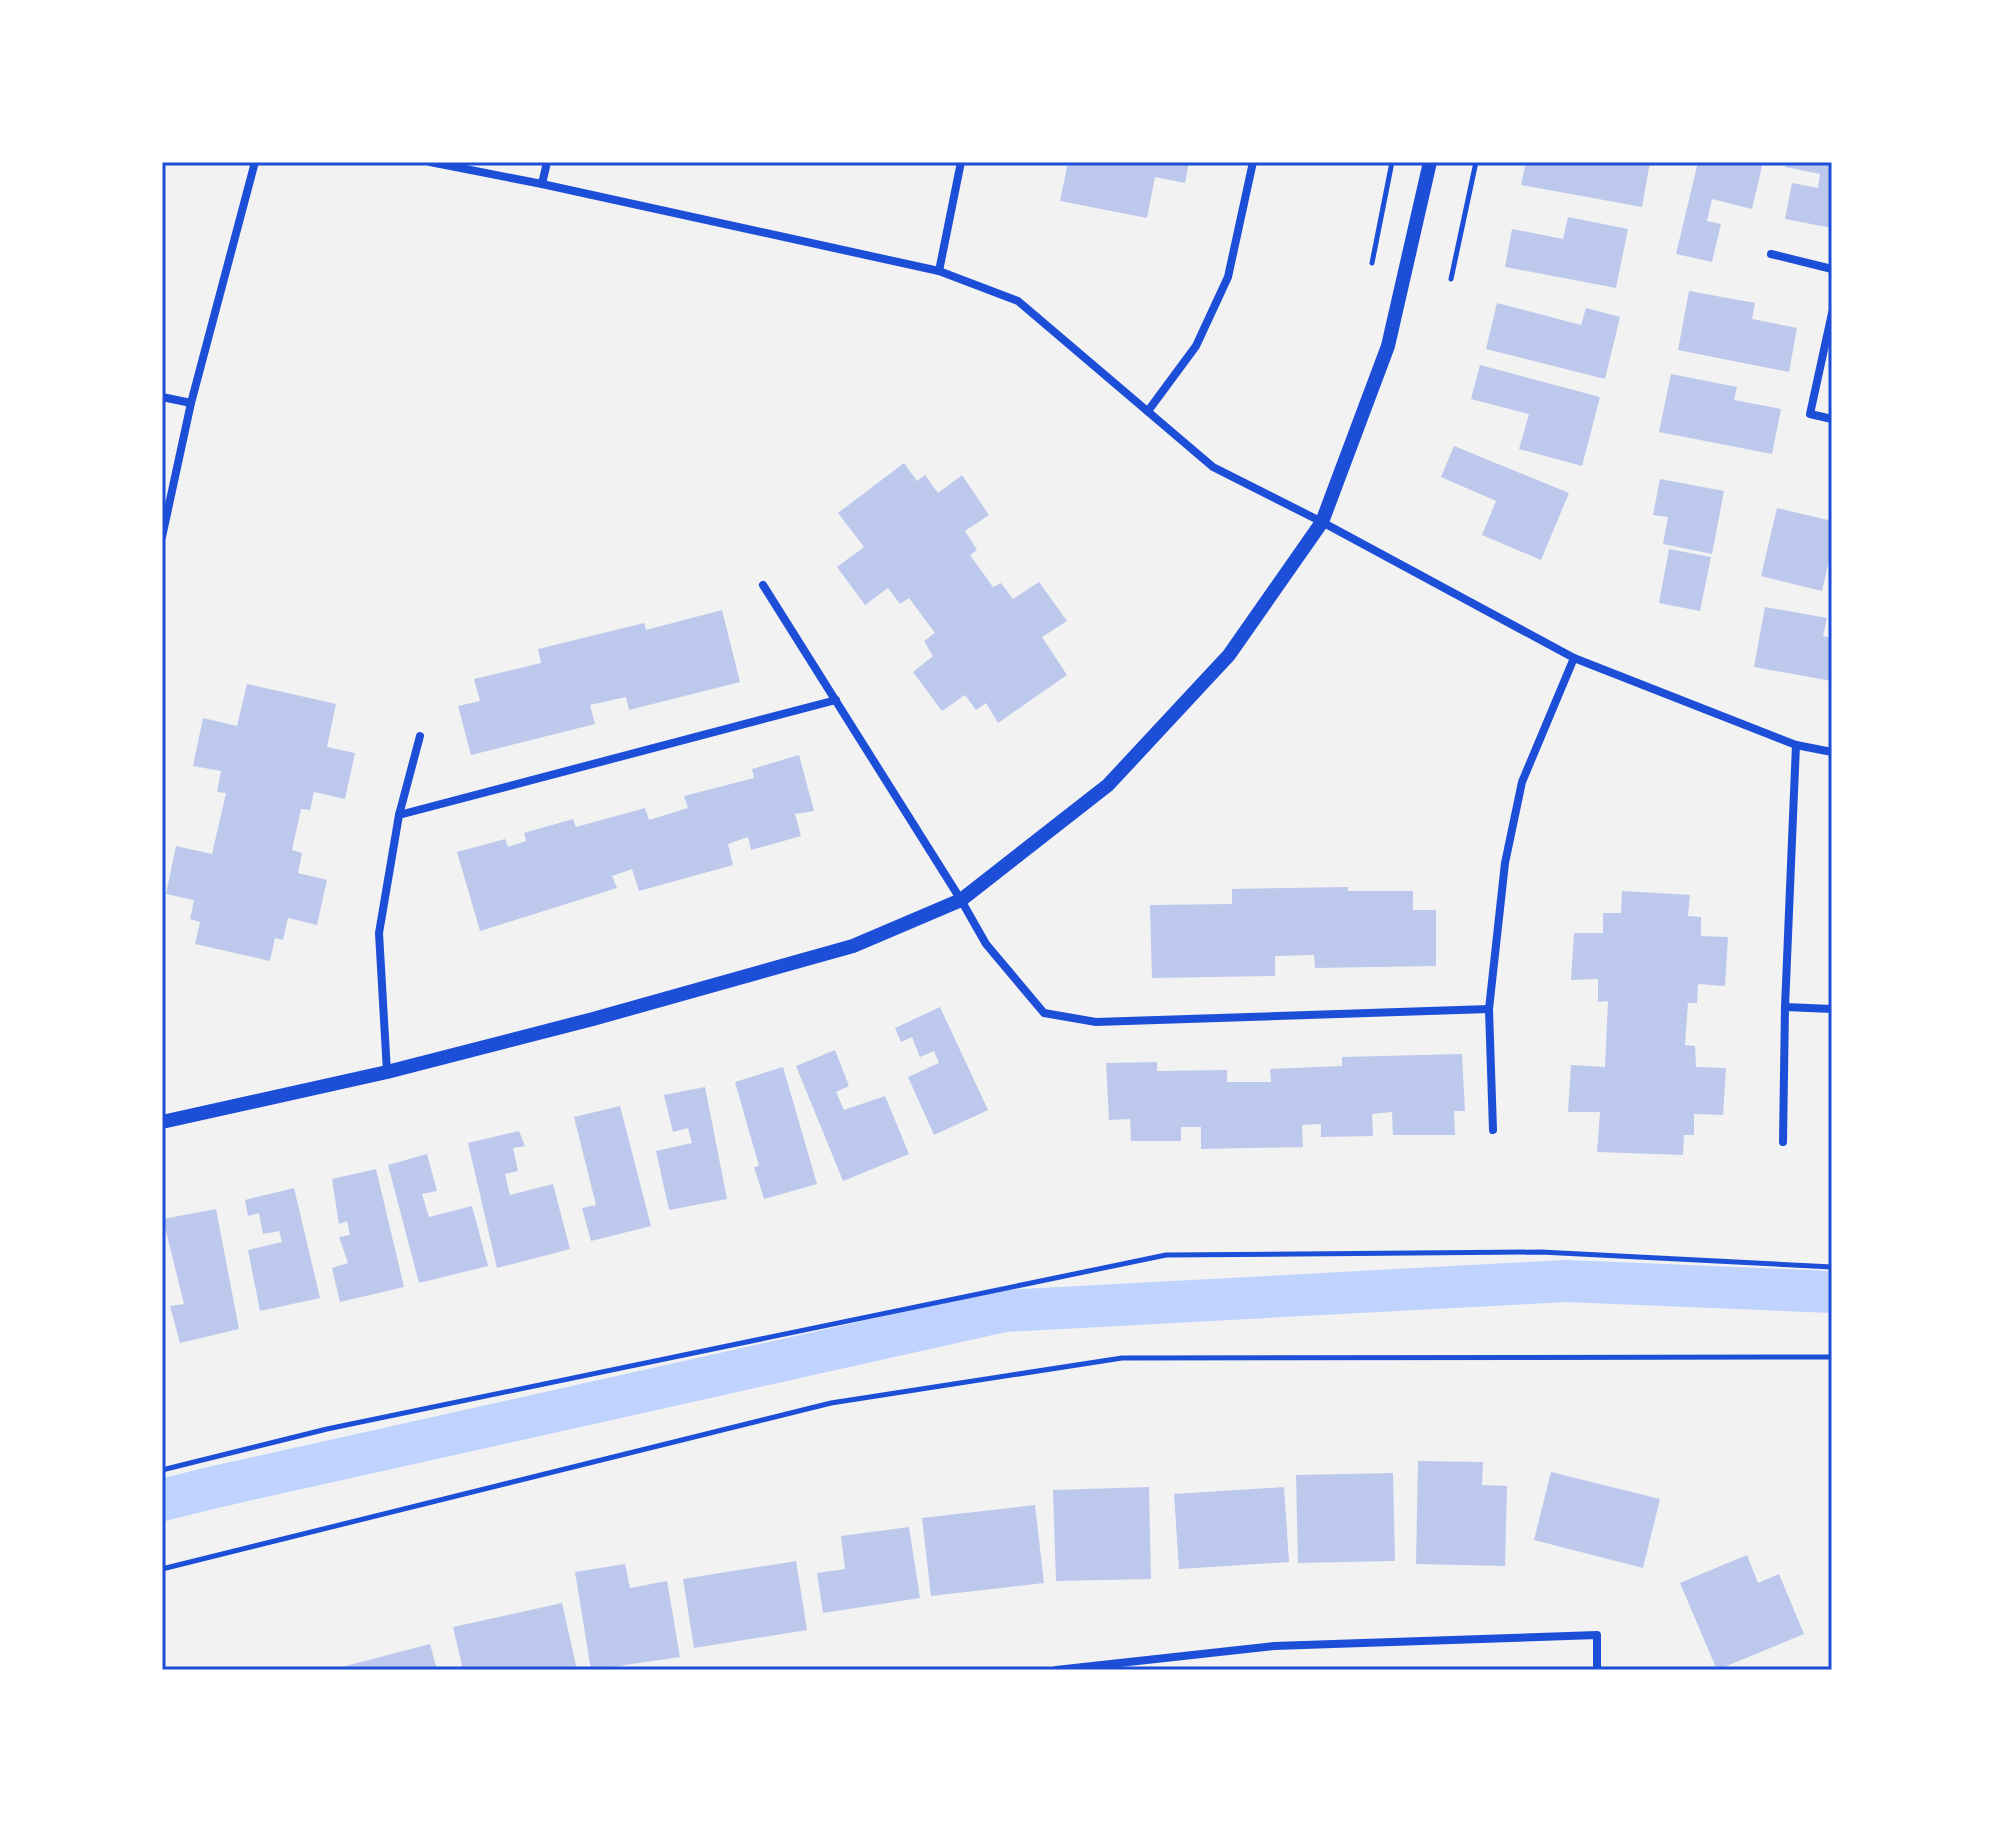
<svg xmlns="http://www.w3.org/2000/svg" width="1994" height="1832" font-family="Lora,serif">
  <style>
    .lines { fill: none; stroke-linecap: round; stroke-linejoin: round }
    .canal { stroke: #bfd3fe; stroke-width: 42 }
    .building { fill: #bdc9ec }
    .path { stroke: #1d4ed8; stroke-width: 5 }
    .minor { stroke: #1d4ed8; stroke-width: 8 }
    .tertiary { stroke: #1d4ed8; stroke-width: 14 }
    .neatline { fill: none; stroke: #1d4ed8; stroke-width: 3 }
  </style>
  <rect width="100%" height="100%" fill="#f2f2f2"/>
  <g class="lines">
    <path class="canal" d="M162,1500L215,1487L1004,1311L1566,1281L1832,1292"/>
  </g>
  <g class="building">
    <path d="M1068,162H1189L1185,183L1155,177L1147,218L1060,201Z"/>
    <path d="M1526,162H1650L1642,207L1521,185Z"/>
    <path d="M1698,162H1763L1752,209L1712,199L1707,221L1721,224L1712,262L1676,254Z"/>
    <path d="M1786,162H1832V228L1785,219L1792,183L1818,188L1820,174L1785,167Z"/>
    <path d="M1568,217L1628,229L1616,288L1505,267L1512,229L1563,239Z"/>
    <path d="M1689,291L1755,303L1752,319L1797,328L1789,372L1678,350Z"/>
    <path d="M1497,303L1581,325L1586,308L1620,317L1605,379L1486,349Z"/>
    <path d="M1480,365L1600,397L1582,466L1519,449L1529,414L1471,399Z"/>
    <path d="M1671,374L1737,387L1734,400L1781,409L1772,454L1659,432Z"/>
    <path d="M1454,446L1569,493L1541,560L1482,535L1496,501L1441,477Z"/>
    <path d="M904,463L917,481L925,475L938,493L962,475L989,515L965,531L977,550L970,555L993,587L1001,583L1013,599L1039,582L1067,621L1042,637L1067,675L998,723L986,703L976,710L965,695L942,711L913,672L933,656L924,641L935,633L909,598L900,604L888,588L865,605L837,567L864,547L838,513Z"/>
    <path d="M1660,479L1724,491L1712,554L1663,544L1668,517L1653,515Z"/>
    <path d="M1777,508L1832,521V557L1830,556L1822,591L1761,576Z"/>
    <path d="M1669,549L1711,557L1700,611L1659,603Z"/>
    <path d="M1765,607L1827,618L1823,636L1832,638V681L1754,667Z"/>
    <path d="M722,610L740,682L629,710L626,697L590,705L595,724L471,755L458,706L480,701L474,679L541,663L538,649L644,623L646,630Z"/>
    <path d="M247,684L336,704L327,747L355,753L345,799L314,792L310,810L301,809L292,850L302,853L298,873L327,880L317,925L288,918L283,940L275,938L270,961L195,944L200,922L190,919L194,900L166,894L176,846L212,854L226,793L217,792L221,771L193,766L203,718L237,726Z"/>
    <path d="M799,755L814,811L795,814L801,836L751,850L748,837L728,844L733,865L639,891L632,869L612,876L617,888L480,931L457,852L505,839L508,847L526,841L524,833L573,819L576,827L645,808L649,820L688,808L684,796L754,778L752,769Z"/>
    <path d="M1348,887V891H1413V910H1436V966L1315,968L1314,955L1275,956V976L1152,978L1150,905L1232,904V889Z"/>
    <path d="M1622,891L1690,895L1688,916L1701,917V936L1728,937L1725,986L1698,984L1697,1003H1688L1685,1045L1695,1046L1696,1067L1726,1068L1723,1115L1694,1114V1135H1684L1683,1155L1597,1152L1600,1112H1568L1571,1065L1605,1067L1608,1001L1598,1002V979L1571,980L1574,933H1603V913H1621Z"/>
    <path d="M940,1007L988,1110L934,1135L908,1077L939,1063L934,1051L920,1057L912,1037L901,1042L895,1028Z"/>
    <path d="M835,1050L849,1086L836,1092L844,1110L885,1096L909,1154L843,1181L796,1066Z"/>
    <path d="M1462,1054L1465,1111H1454L1455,1135H1393L1392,1112L1372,1114L1373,1136L1321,1137V1124L1302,1125L1303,1147L1201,1149V1127H1181V1141H1131L1130,1119L1109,1120L1106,1063L1157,1062V1071L1227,1070V1082H1271L1270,1069L1342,1066V1057Z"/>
    <path d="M783,1067L817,1184L764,1199L754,1167L759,1166L735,1082Z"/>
    <path d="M705,1087L727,1199L669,1210L656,1151L692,1143L688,1128L673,1132L664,1095Z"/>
    <path d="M620,1106L651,1226L591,1241L582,1208L596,1205L574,1117Z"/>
    <path d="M519,1131L525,1146L513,1148L518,1171L505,1174L510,1195L553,1184L570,1249L497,1268L468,1143Z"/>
    <path d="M427,1154L437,1191L422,1194L429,1217L472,1206L488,1266L419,1283L388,1165Z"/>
    <path d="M376,1169L404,1287L340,1302L332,1268L348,1263L339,1237L350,1235L347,1221L339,1224L332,1179Z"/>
    <path d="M294,1188L320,1298L260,1311L248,1250L282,1242L279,1231L263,1234L259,1213L248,1216L245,1200Z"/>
    <path d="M216,1209L239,1329L180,1343L170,1306L184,1304L163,1219Z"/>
    <path d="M1418,1461L1483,1462L1482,1485L1507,1486L1505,1566L1416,1564Z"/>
    <path d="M1551,1472L1660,1499L1643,1568L1534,1540Z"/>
    <path d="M1393,1473L1395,1561L1298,1563L1296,1475Z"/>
    <path d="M1149,1487L1151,1579L1056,1581L1053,1490Z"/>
    <path d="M1284,1487L1289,1562L1179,1569L1174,1494Z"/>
    <path d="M1035,1505L1044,1583L931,1596L922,1518Z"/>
    <path d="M909,1527L920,1598L823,1613L817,1573L845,1569L841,1536Z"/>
    <path d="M1747,1555L1758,1583L1779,1574L1804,1634L1717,1670L1680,1583Z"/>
    <path d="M796,1561L807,1630L694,1648L683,1579Z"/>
    <path d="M625,1564L630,1588L667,1581L680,1657L591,1670L575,1572Z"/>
    <path d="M562,1603L577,1670H463L453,1627Z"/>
    <path d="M430,1644L437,1670H335L334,1669Z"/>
  </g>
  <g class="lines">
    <g class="path">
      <path d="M1372,263L1392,162"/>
      <path d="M1451,279L1476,162"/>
      <path d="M162,1470L327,1429L1166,1255L1541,1252L1832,1267"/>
      <path d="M162,1569L831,1403L1122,1358L1832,1357"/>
    </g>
    <g class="minor">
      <path d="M430,162L542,184L939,271L1018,301L1213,467L1322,522L1574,658L1796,745L1832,752"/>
      <path d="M542,184L547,162"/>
      <path d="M1771,254L1832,269"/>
      <path d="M939,271L961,162"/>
      <path d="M1832,313L1810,414L1832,419"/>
      <path d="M162,397L191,403"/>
      <path d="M1148,411L1196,346L1228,277L1253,162"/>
      <path d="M162,537L191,403L255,162"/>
      <path d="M763,585L961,900L986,944L1044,1013L1096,1022L1489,1009"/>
      <path d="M399,815L836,700"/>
      <path d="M1785,1007L1832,1009"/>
      <path d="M387,1072L379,933L399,815L420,736"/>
      <path d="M1493,1130L1489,1009L1505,863L1522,782L1574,658"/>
      <path d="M1783,1142L1785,1007L1796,745"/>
      <path d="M1056,1670L1274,1646L1597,1635V1670"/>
    </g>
    <path class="tertiary" d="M162,1122L387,1072L593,1019L853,946L961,900L1108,785L1229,655L1322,522L1388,346L1430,162"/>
  </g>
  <rect width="1994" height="1832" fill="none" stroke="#ffffff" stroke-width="328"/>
  <rect x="164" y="164" width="1666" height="1504" class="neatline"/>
</svg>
